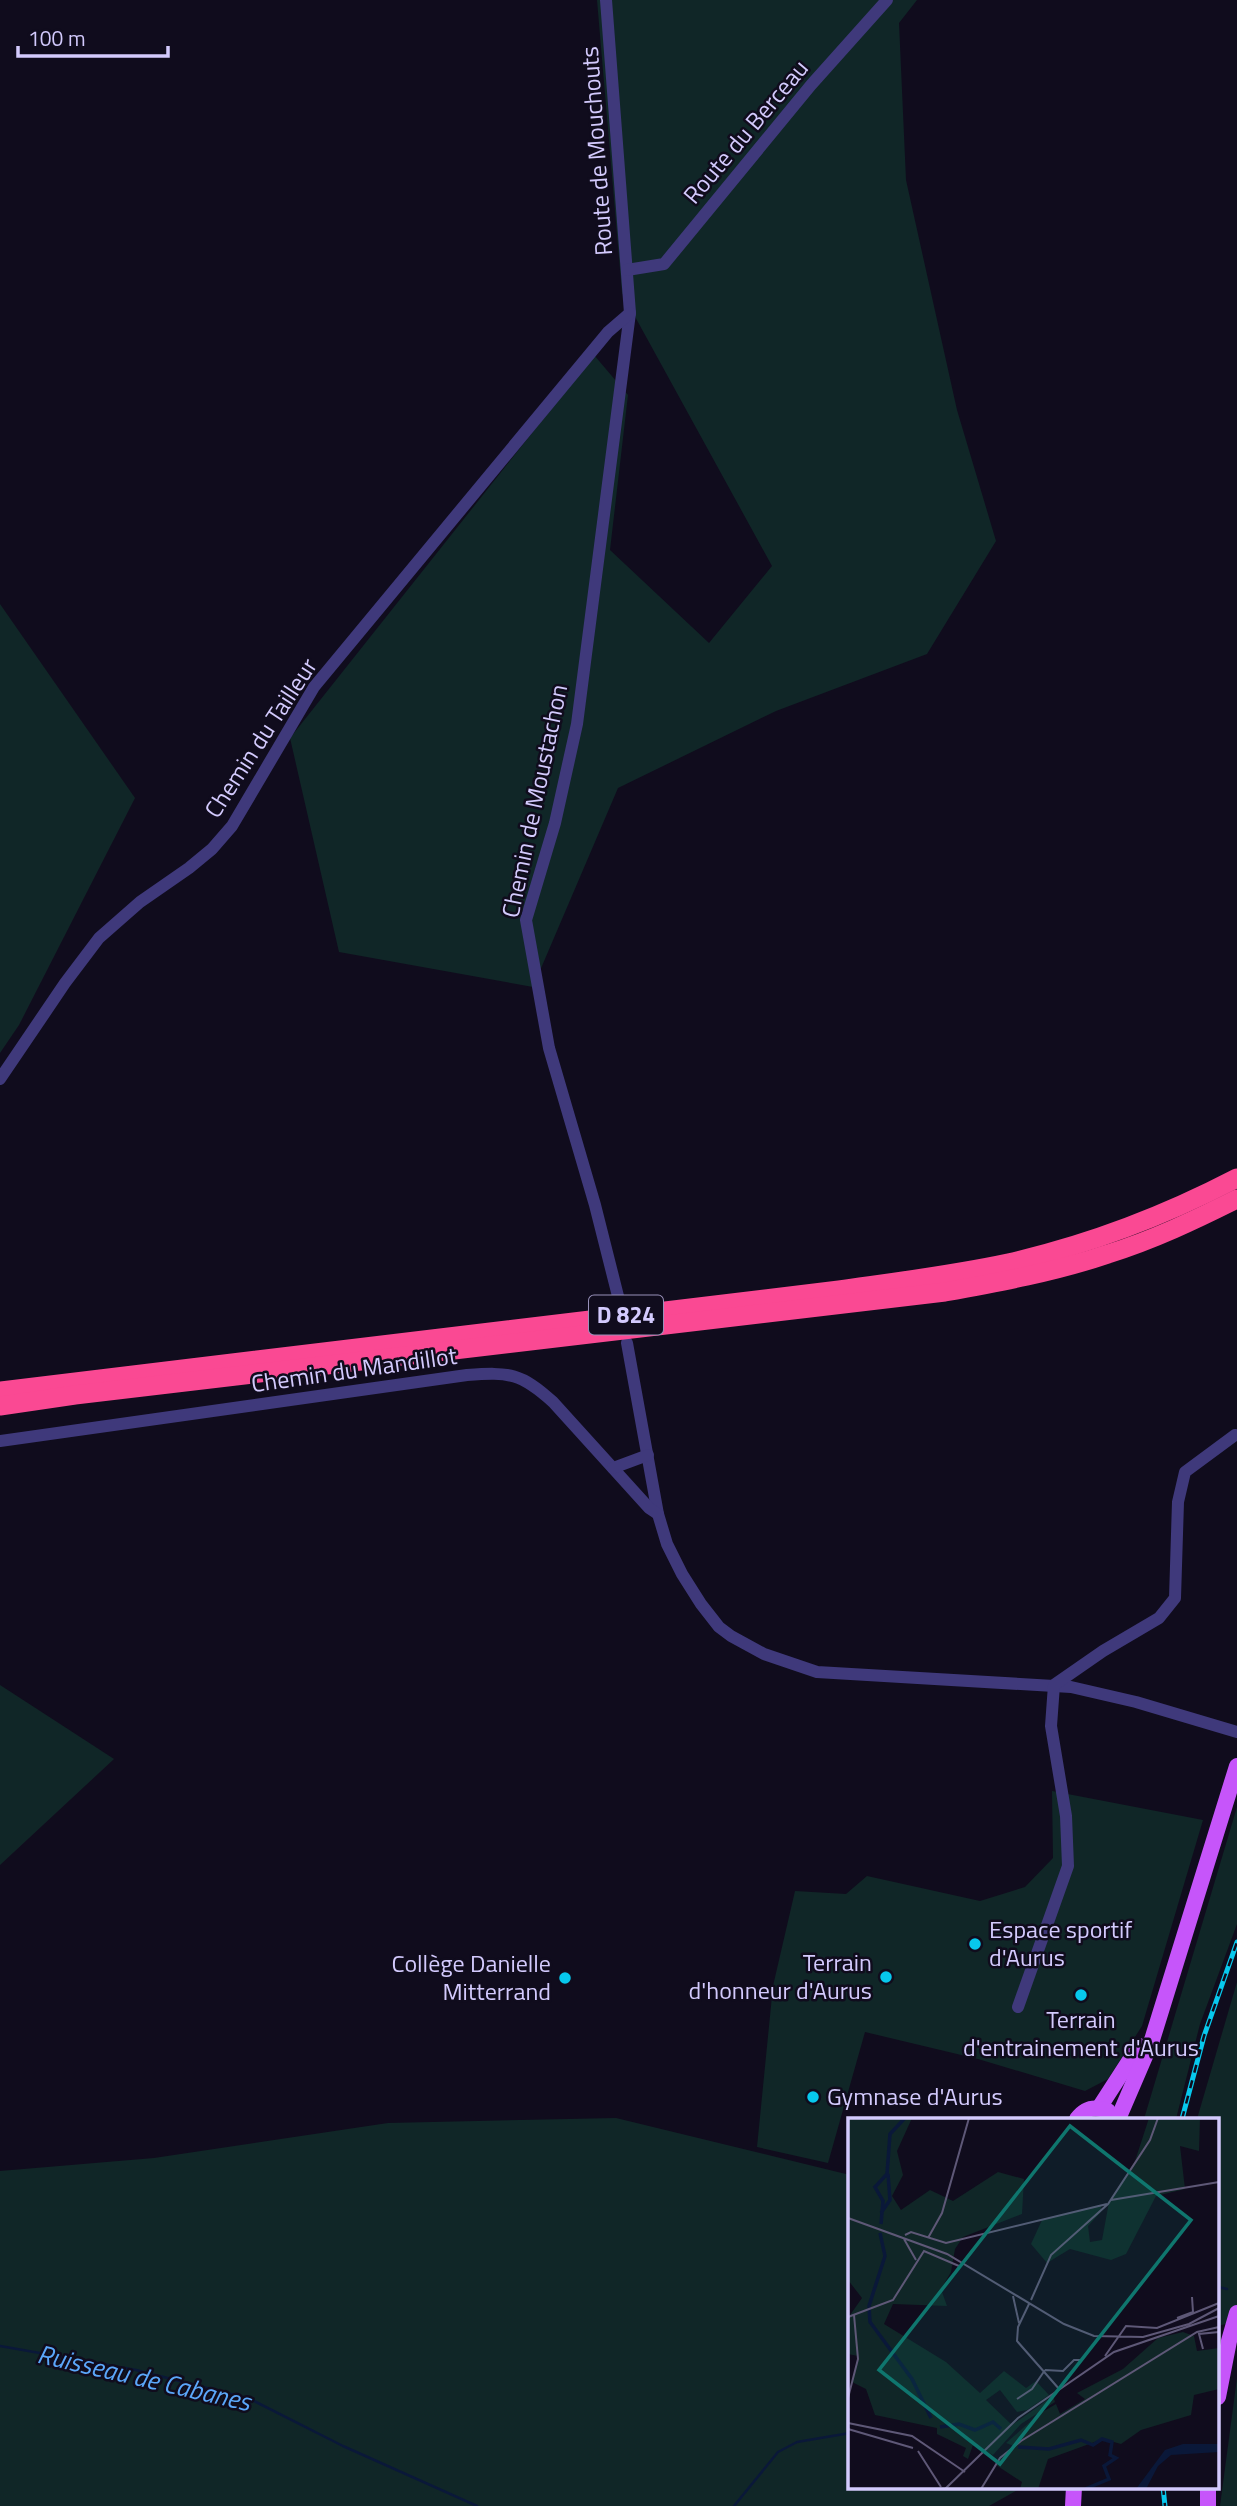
<svg xmlns="http://www.w3.org/2000/svg" width="1237" height="2506" font-family="'Titillium Web',sans-serif">
  <style>
    .green { fill: #102627 }
    .lines { fill: none; stroke-linecap: round; stroke-linejoin: round }
    .stream { stroke: #0a1839; stroke-width: 2.5 }
    .minor { stroke: #3f397b; stroke-width: 12 }
    .major { stroke: #c655fa; stroke-width: 16 }
    .highway { stroke: #fa4993; stroke-width: 19 }
    .rail-casing { stroke: #07c8ed; stroke-width: 5 }
    .rail { stroke: #100c1d; stroke-width: 2.5; stroke-dasharray: 8; stroke-linecap: butt }
    .poi-dot { fill: #07c8ed; stroke: #100c1d; stroke-width: 2.5 }
    .labels { text-anchor: middle; stroke-width: 5; stroke-linejoin: round; paint-order: stroke }
    .shield { fill: #100c1d; stroke: #9891ba; stroke-width: 2 }
    .shield-label { font-size: 23px; font-weight: bold; fill: #d3cafd }
    .street-label { font-size: 24px; fill: #d3cafd; stroke: #100c1d }
    .poi-label { font-size: 24px; fill: #d3cafd; stroke: #100c1d; text-anchor: start }
    .water-label { font-size: 26px; font-style: italic; fill: #5ba7fa; stroke: #100c1d }
    .inset-river { fill: none; stroke: #0a1839; stroke-width: 3.5 }
    .inset-road { fill: none; stroke: #5e5877; stroke-width: 2 }
    .view { fill: #0f766e; fill-opacity: 0.15; stroke: #0f766e; stroke-width: 3.5 }
    .inset-edge { fill: none; stroke: #d3cafd; stroke-width: 3.5 }
  </style>
  <rect width="100%" height="100%" fill="#100c1d"/>
  <g class="green">
    <path d="M597,0H917L899,23L906,180L957,410L996,541L927,654L776,711L618,788L533,987L339,952L290,738L594,355L628,395L610,550L709,643L772,566L622,293Z"/>
    <path d="M0,604L135,798L19,1025L0,1053Z"/>
    <path d="M0,1685L114,1759L0,1865Z"/>
    <path d="M1052,1791L1203,1820L1142,2026L1108,2079L1085,2091L978,2059L865,2032L828,2163L757,2147L773,1986L795,1891L846,1894L867,1876L980,1901L1025,1887L1053,1858Z"/>
    <path d="M1237,1807V1924L1200,2024L1176,2119H1144Z"/>
    <path d="M1237,1982V2321L1218,2326V2119H1197Z"/>
    <path d="M616,2118L850,2175V2487H1023L989,2506H0V2171L154,2158L388,2123Z"/>
    <path d="M1237,2378V2506H1220Z"/>
  </g>
  <g class="lines">
    <g class="stream">
      <path d="M1218,2287L1227,2289"/>
      <path d="M0,2346L136,2370L250,2399L343,2446L477,2506"/>
      <path d="M734,2506L778,2452L797,2442L850,2433"/>
    </g>
    <g class="minor">
      <path d="M606,0L630,313L577,724L555,823L526,920L549,1048L595,1205L620,1304"/>
      <path d="M627,270L664,264L811,85L887,0"/>
      <path d="M0,1079L65,983L99,938L140,902L189,868L212,849L232,826L314,687L608,332L630,313"/>
      <path d="M627,1343L658,1514L667,1544L682,1574L701,1604L719,1627L731,1636L764,1654L817,1672L1071,1687L1136,1702L1237,1732"/>
      <path d="M0,1441L467,1375C510,1372 521,1373 553,1402L649,1508L658,1514"/>
      <path d="M613,1468L648,1455"/>
      <path d="M1018,2007L1068,1866L1066,1816L1051,1726L1054,1685L1103,1651L1159,1618L1175,1598L1178,1502L1185,1472L1235,1435"/>
    </g>
    <g class="major">
      <path d="M1099,2108L1139,2046"/>
      <path d="M1077,2119C1085,2108 1095,2106 1108,2111"/>
      <path d="M1118,2119L1152,2040L1237,1766"/>
      <path d="M1218,2397L1229,2341L1237,2313"/>
      <path d="M1073,2506L1074,2487"/>
      <path d="M1208,2506V2487"/>
    </g>
    <g class="highway">
      <path d="M0,1391L839,1290C895,1282 952,1275 1008,1263C1088,1245 1164,1216 1237,1178"/>
      <path d="M0,1406L75,1395L945,1292C1000,1282 1055,1272 1108,1254C1153,1240 1195,1220 1237,1199"/>
    </g>
    <defs>
      <g id="rail">
        <path d="M1182,2119L1204,2036L1237,1942"/>
        <path d="M1163,2487L1165,2506"/>
      </g>
    </defs>
    <use href="#rail" class="rail-casing"/>
    <use href="#rail" class="rail"/>
  </g>
  <g class="poi-dot">
    <circle cx="975" cy="1944" r="7"/>
    <circle cx="886" cy="1977" r="7"/>
    <circle cx="565" cy="1978" r="7"/>
    <circle cx="1081" cy="1995" r="7"/>
    <circle cx="813" cy="2097" r="7"/>
  </g>
  <g class="labels">
    <rect class="shield" x="589" y="1295.5" width="74" height="39" rx="5"/>
    <g class="shield-label">
      <text x="626" y="1323">D 824</text>
    </g>
    <g class="street-label">
      <text transform="translate(746 132) rotate(-50)" y="8">Route du Berceau</text>
      <text transform="translate(597 151) rotate(-94)" y="8">Route de Mouchouts</text>
      <text transform="translate(261 738) rotate(-57)" y="8">Chemin du Tailleur</text>
      <text transform="translate(535 801) rotate(-78)" y="8">Chemin de Moustachon</text>
      <text transform="translate(354 1370) rotate(-8)" y="8">Chemin du Mandillot</text>
    </g>
    <g class="poi-label">
      <text x="989" y="1938">Espace sportif<tspan x="989" dy="28">d'Aurus</tspan></text>
      <text x="872" y="1971" text-anchor="end">Terrain<tspan x="872" dy="28">d'honneur d'Aurus</tspan></text>
      <text x="551" y="1972" text-anchor="end">Collège Danielle<tspan x="551" dy="28">Mitterrand</tspan></text>
      <text x="1081" y="2028" text-anchor="middle">Terrain<tspan x="1081" dy="28">d'entrainement d'Aurus</tspan></text>
      <text x="827" y="2105">Gymnase d'Aurus</text>
    </g>
    <g class="water-label">
      <text transform="translate(144 2378) rotate(13)" y="9">Ruisseau de Cabanes</text>
    </g>
  </g>
  <g transform="translate(848 2118)">
    <rect width="371" height="371" fill="#100c1d"/>
    <path d="M0,0H64L49,33L55,57L44,78L53,92L82,72L105,83L150,54L176,61L174,96L115,119L107,131L103,154L93,171L99,188L45,186L36,206L98,244L132,275L156,253L178,270L188,263L201,277L179,292L169,294L152,272L138,282L164,307L205,278L207,284L173,306L145,337L125,327L120,341L115,338L118,330L89,316V310L27,297L18,271L4,264L10,238L0,236V200L14,180L0,162ZM301,0H352L351,33L332,28L337,71L308,78L278,136L263,142L222,131L199,145L183,126L194,102L253,87V94L240,108L242,124L254,122L261,84L287,43ZM335,214L346,218L349,233L371,230V271L346,277L343,297L293,312L273,326L255,321L200,341L190,371H172L174,364L148,347L166,328L158,325L191,296L208,286L212,296L237,281L229,275L275,251L310,220Z" fill="#102627"/>
    <path d="M335,326H371V334L323,337L310,348L298,371H288L317,332Z" fill="#0a1839"/>
    <path class="inset-river" d="M33,95L42,82L40,56M33,106L35,83L27,69L39,56L42,16L57,0M32,115L37,138L21,188L22,204L64,261L83,300M92,309L111,306L127,312L145,304L153,311M170,329L201,331L233,322L245,327L254,321L264,324L262,337L268,340L256,348L261,361L237,371"/>
    <path class="inset-road" d="M263,82L371,64M0,100L99,136L216,206L246,218L295,219L341,206L371,190M57,117L63,114L98,125L259,86M80,120L94,95L121,0M56,121L68,142M165,178L171,205M183,182L203,137L260,86L302,22L310,0M181,186L170,209L169,223L212,272M0,199L45,182L76,133L111,148M329,200L345,194L344,179M355,231L351,216L371,214M257,238L278,208L309,210L371,185M197,252L215,253L226,242H233M0,280L10,241L6,197M169,281L184,271L197,252M0,305L64,318L117,354M0,311L65,330M70,333L93,369M97,371L170,300L266,234L371,198M133,371L152,340L173,323L349,214L371,209"/>
    <path class="view" d="M222,8L343,102L152,346L31,252Z"/>
    <rect width="371" height="371" class="inset-edge"/>
  </g>
  <path d="M18 46v10h150v-10" fill="none" stroke="#d3cafd" stroke-width="3.5"/>
  <text x="28" y="46" font-size="21" fill="#d3cafd" stroke="#100c1d" stroke-width="5" paint-order="stroke">100 m</text>
</svg>
